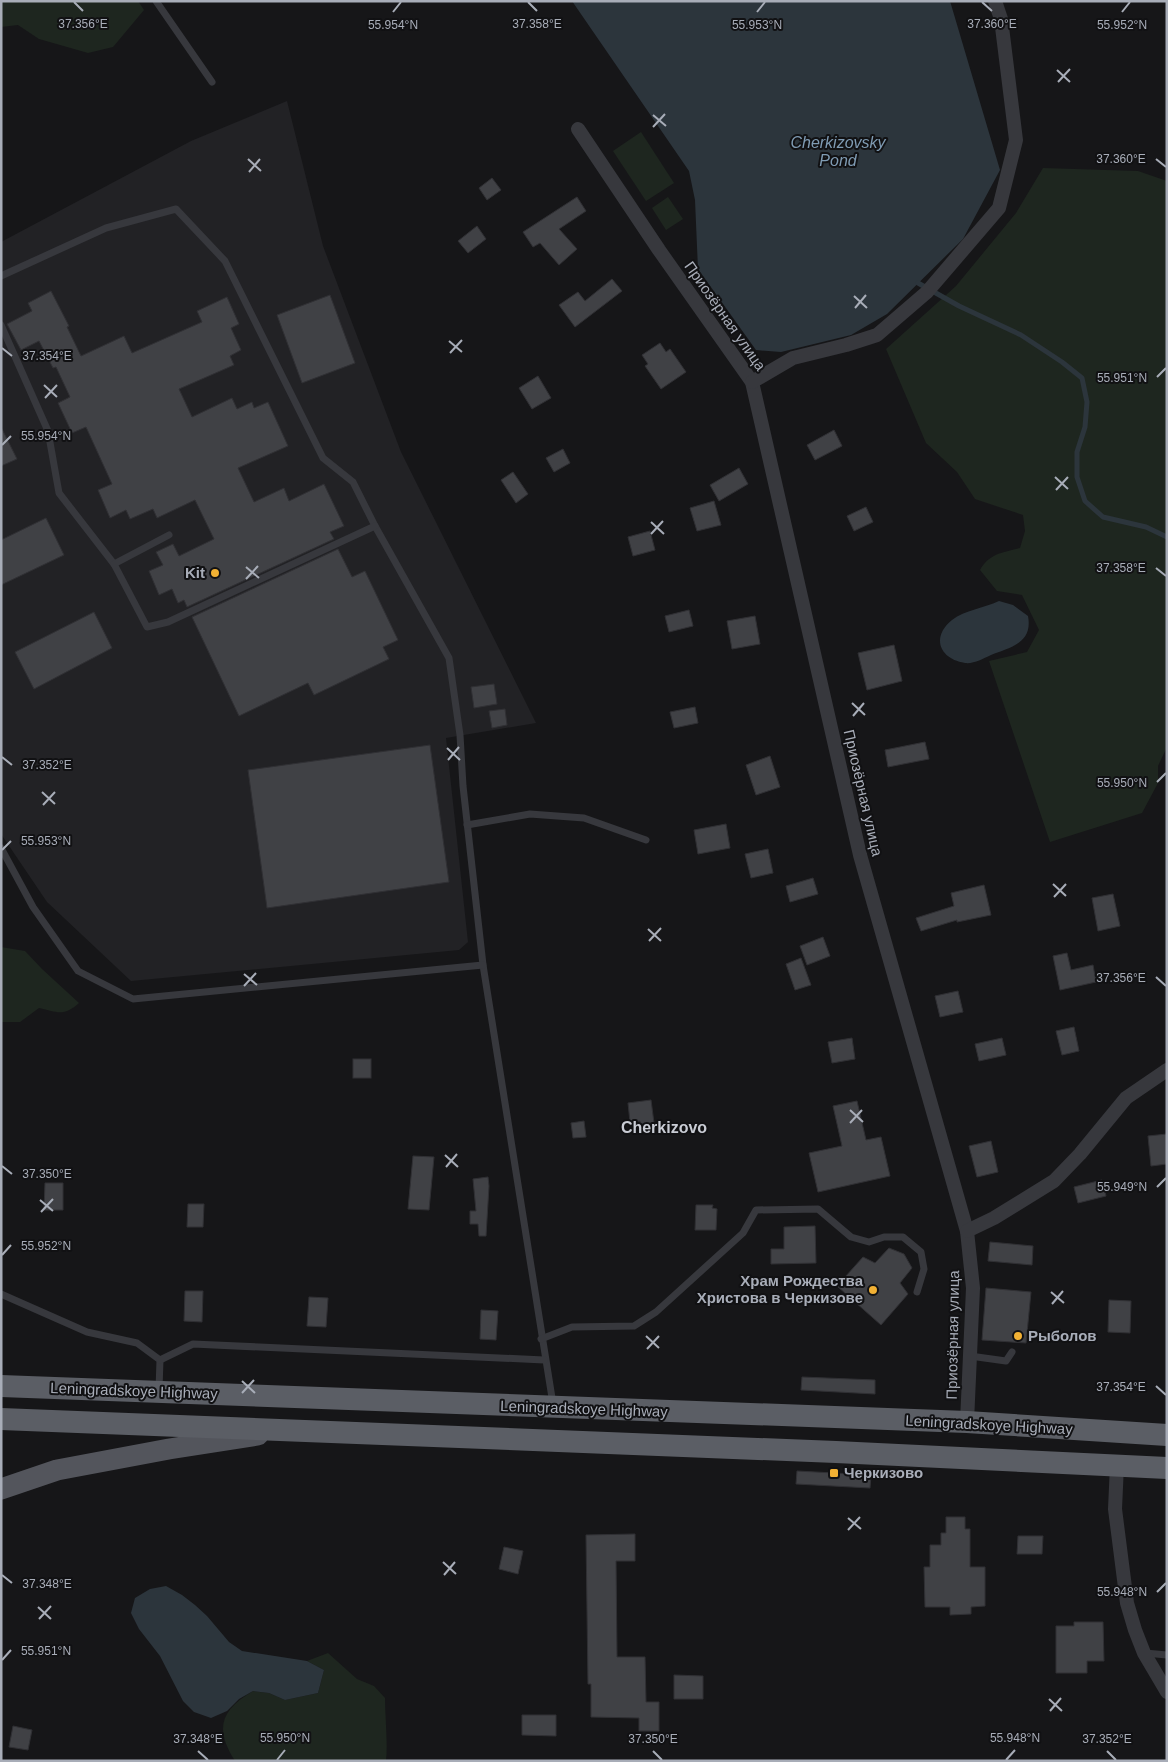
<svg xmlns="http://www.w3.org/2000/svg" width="1168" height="1762" font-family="Arial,sans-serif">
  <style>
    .built { fill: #222225 }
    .green { fill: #1e261f }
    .water { fill: #2c353c }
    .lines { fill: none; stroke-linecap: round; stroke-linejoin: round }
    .stream { stroke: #2c353c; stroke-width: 5 }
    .building { fill: #404145; stroke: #303034 }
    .service { stroke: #37383d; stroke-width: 7 }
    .minor { stroke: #37383d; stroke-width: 14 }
    .primary { stroke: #53555c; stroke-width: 21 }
    .trunk { stroke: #5b5e65; stroke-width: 22 }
    .ticks { fill: none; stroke: #a8adb8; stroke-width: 2 }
    .poi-dot { fill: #f2b134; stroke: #111113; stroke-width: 2 }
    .labels { text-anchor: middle; stroke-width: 4; stroke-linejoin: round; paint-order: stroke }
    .street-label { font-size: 15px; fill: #a8adb8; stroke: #111113 }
    .poi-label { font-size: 15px; font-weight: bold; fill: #a8adb8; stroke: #111113; text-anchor: end }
    .water-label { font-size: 16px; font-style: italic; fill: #7f9bb3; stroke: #111113 }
    .neighbourhood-label { font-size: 16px; font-weight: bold; fill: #c9ccd4; stroke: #111113 }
    .ticks-label { font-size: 12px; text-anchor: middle; fill: #a8adb8; stroke: #111113; stroke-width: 4; stroke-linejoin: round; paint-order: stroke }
  </style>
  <rect width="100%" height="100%" fill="#161618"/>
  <path class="built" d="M287,101L323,246L401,452L536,723L446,738L468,942L459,950L131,981L47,902L1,834V242L191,141Z"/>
  <g class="green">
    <path d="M1,1H138L144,10L113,47L88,53L39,39L18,25L1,27Z"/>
    <path d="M641,132L674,183L646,201L613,151Z"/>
    <path d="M1043,168L1138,171L1167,181V747L1158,766V783L1142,813L1050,842L989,661L1027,652L1039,630L1022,595L997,591L980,570C990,553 1002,553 1020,548L1025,531L1023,515L975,499L957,472L926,443L886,349L956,286L1016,213Z"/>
    <path d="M668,197L683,219L666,230L652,208Z"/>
    <path d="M1,947L25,951L42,969L79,1003C63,1017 58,1012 39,1008L20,1022H1Z"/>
    <path d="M328,1653L357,1679L374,1686L385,1698C385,1718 388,1742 386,1761H235C214,1728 221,1710 253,1691L269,1693L285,1700L318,1693L324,1670L307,1661Z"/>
  </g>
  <g class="water">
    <path d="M572,1H950L1000,170L963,239L887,314L851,335L781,352L756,350L698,269L695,200L689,171Z"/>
    <path d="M999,601L1013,605L1028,616C1033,643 1011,647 991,655C982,659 974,664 965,663C939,659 931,637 952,620C965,610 984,608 999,601Z"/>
    <path d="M166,1586L182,1595L195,1605L207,1616L229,1642L242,1651L307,1661L324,1670L318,1693L285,1700L269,1693L253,1691L239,1699L227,1711L211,1718L194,1712L183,1701L160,1656L139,1629L131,1613L135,1598L150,1589Z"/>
  </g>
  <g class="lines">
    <path class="stream" d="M918,283L959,306L1021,335L1062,362L1082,378L1087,402L1085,427L1077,452V477L1085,501L1103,517L1146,527L1167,537"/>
  </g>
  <g class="building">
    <path d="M492,178L501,190L487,200L479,188Z"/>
    <path d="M577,197L586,211L559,229L577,249L559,265L540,243L533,247L523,232Z"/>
    <path d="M477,226L486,239L468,253L458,241Z"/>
    <path d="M612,279L622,291L575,327L559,305L578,292L585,301Z"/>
    <path d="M51,291L69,326L67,327L81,356L124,336L132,353L202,322L197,311L227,297L239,324L231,328L241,350L230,356L234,365L179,389L192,417L232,398L237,409L252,402L254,408L268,402L288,446L238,468L254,502L284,488L289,501L324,484L344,526L330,532L334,539L187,607L184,600L178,603L172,589L159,595L149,571L163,565L156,552L173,544L179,556L214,539L195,500L157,518L153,509L130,519L126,510L110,518L98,490L112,484L86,427L72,433L58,403L70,397L56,367L53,368L39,341L21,350L7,324L32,311L28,303Z"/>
    <path d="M330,295L355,363L302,383L277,315Z"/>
    <path d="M660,343L666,352L670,349L686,372L661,389L645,366L648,364L642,355Z"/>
    <path d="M538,376L551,398L532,409L519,388Z"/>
    <path d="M1,427L17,459L1,466Z"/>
    <path d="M834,430L842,446L815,460L807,445Z"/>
    <path d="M563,449L570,463L554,472L546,458Z"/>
    <path d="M739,468L748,484L719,501L710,485Z"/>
    <path d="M513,472L528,494L516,503L501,480Z"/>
    <path d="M714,501L721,525L697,531L690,508Z"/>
    <path d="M866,507L873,522L854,531L847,516Z"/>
    <path d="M46,518L64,555L1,585V540Z"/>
    <path d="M650,531L655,550L633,556L628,537Z"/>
    <path d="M338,549L352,577L365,571L398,640L383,647L389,659L314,695L308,683L239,716L192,617Z"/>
    <path d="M689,610L693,626L669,632L665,616Z"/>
    <path d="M94,612L112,648L34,689L15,652Z"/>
    <path d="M755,616L760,644L732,649L727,621Z"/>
    <path d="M894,645L902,681L867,690L858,653Z"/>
    <path d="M494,684L497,704L474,708L471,687Z"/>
    <path d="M695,707L698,723L674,728L670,712Z"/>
    <path d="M505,709L507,725L492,728L489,711Z"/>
    <path d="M925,742L929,759L888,767L885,750Z"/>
    <path d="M430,745L449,882L267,908L248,770Z"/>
    <path d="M770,756L780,787L756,795L746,765Z"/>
    <path d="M726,824L730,848L698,854L694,830Z"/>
    <path d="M768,849L773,873L751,878L745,854Z"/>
    <path d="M813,878L818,894L790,902L786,886Z"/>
    <path d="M984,885L991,915L957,922V920L921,931L916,918L954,906L951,893Z"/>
    <path d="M1113,894L1120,926L1098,931L1092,898Z"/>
    <path d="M823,937L830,956L807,965L800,946Z"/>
    <path d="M1067,953L1071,970L1093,965L1096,982L1060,990L1053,956Z"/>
    <path d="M801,958L811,985L795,990L786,964Z"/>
    <path d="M958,991L963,1012L940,1017L935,996Z"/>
    <path d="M1074,1027L1079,1051L1062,1055L1056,1031Z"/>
    <path d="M852,1038L855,1059L832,1063L828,1042Z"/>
    <path d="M1002,1038L1006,1055L979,1061L975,1044Z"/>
    <rect x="353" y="1059" width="18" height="19"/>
    <path d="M651,1100L654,1123L640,1125V1121L630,1122L628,1103Z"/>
    <path d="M857,1101L866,1140L881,1137L890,1176L818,1192L809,1153L842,1146L833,1106Z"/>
    <path d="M584,1121L586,1137L573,1138L571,1123Z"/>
    <path d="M1167,1134V1164L1151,1166L1148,1136Z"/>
    <path d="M991,1141L998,1172L977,1177L969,1146Z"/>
    <path d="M413,1156L434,1157L429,1210L408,1209Z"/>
    <path d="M488,1177L489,1186L486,1236H479L478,1224H470V1211H476L473,1179Z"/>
    <path d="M1102,1180L1106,1196L1078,1203L1074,1187Z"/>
    <path d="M45,1183H63V1210H44Z"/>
    <path d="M188,1204H204L203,1227H187Z"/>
    <path d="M696,1205H713L712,1208L717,1209L716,1230H695Z"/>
    <path d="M815,1226L816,1263L771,1264V1249H784V1227Z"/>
    <path d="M990,1242L1033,1246L1032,1265L988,1261Z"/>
    <path d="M889,1248L904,1254L912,1268L900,1283L908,1294L881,1325L837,1286L863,1257L875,1263Z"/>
    <path d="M986,1288L1031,1292L1026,1343L982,1340Z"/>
    <path d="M185,1291H203L202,1322L184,1321Z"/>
    <path d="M309,1297L328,1298L326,1327L307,1326Z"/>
    <path d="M1109,1300L1131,1301L1130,1333L1108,1332Z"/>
    <path d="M481,1310L498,1311L496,1340L480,1339Z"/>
    <path d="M802,1377L875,1380V1394L801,1390Z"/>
    <path d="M797,1471L871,1475L870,1488L796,1484Z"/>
    <path d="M946,1517H965V1529H970V1567H985V1606L971,1607V1614L950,1615V1607H925L924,1567H930V1545H941V1533H946Z"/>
    <path d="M635,1534V1561H616L617,1657H645L646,1702H659V1731H639V1718L591,1717V1684H588L586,1535Z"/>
    <path d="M1018,1536H1043L1042,1554H1017Z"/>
    <path d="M504,1547L523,1551L518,1574L499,1569Z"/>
    <path d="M1074,1622H1103L1104,1661H1087V1673H1056V1626H1074Z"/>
    <path d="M674,1675L703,1676V1699H674Z"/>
    <path d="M522,1715H556V1736L522,1735Z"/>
    <path d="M13,1726L32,1730L28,1750L9,1747Z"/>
  </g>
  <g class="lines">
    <g class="service">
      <path d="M156,1L212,82"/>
      <path d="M1,276L106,228L176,209L225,261L323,458L353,482L375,526L449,658L460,735L463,786L483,965L553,1404"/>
      <path d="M1,325L48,431L59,493L114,564"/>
      <path d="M169,535L114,564L147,627L168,622L375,526"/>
      <path d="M467,825L530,814L584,818L646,840"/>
      <path d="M1,848L33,907L78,971L133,999L483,965"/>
      <path d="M1,1294L87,1332L137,1343L160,1360L159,1389"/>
      <path d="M541,1339L572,1327L634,1326L656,1312L743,1233L756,1210L818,1209L851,1237L869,1242L884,1237H903L921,1252L924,1269L917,1292"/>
      <path d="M970,1356L1006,1361L1012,1352"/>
      <path d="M160,1360L193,1344L544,1360"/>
      <path d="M1145,1653L1167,1655"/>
    </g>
    <g class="minor">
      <path d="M578,129L659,250L752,382L860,855L967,1231L973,1288L967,1422"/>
      <path d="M752,382L793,358L846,345L877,335L927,292L999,208L1016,140L1001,19L995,1"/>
      <path d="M967,1231L994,1218L1054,1181L1080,1154L1126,1098L1167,1070"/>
      <path d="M1117,1465L1115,1509L1127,1603L1135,1630L1144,1653L1167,1692"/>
    </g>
    <path class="primary" d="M1,1489L57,1470L169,1449L258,1435"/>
    <g class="trunk">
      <path d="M1,1386L967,1422L1167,1435"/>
      <path d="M1,1419L836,1452L1167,1468"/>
    </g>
  </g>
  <path class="ticks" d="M74,2L83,11M528,2L537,11M982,2L992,11M393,12L401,2M757,12L765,2M1122,12L1130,2M1057,70L1070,82M1058,82L1070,69M653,115L666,126M653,127L665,114M248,159L261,171M1156,159L1166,167M249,172L260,159M854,296L867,308M855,308L866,295M449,341L462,352M2,348L12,356M450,353L462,340M1157,377L1166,368M44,385L57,397M45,398L57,385M2,445L11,436M1055,477L1068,489M1056,490L1068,477M651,522L664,534M651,534L663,521M246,567L259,578M1156,568L1166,576M246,579L258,566M852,703L865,715M853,716L864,703M447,748L460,760M2,757L12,765M448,760L459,747M1157,782L1166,773M42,792L55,804M43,805L55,792M2,850L11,841M1053,884L1066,896M1054,897L1066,884M648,929L661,941M649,941L661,928M244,974L257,985M1156,977L1166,986M244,986L256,973M850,1110L863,1122M850,1123L862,1110M445,1155L458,1167M2,1166L12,1174M446,1167L457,1154M1157,1187L1166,1178M40,1200L53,1211M41,1212L53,1199M2,1255L11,1245M1051,1292L1064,1303M1052,1304L1063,1291M646,1336L659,1348M647,1349L659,1336M242,1381L255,1393M1156,1386L1166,1395M242,1393L254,1380M848,1518L861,1529M848,1530L860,1517M443,1562L456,1574M2,1575L12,1583M444,1575L455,1562M1157,1592L1166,1583M38,1607L51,1619M39,1619L51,1606M2,1660L11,1650M1049,1699L1062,1711M1050,1711L1061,1698M198,1751L208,1760M653,1751L662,1760M1107,1751L1116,1760M277,1760L285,1750M1006,1760L1015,1750"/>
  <g class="poi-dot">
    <circle cx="215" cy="573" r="5"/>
    <circle cx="873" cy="1290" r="5"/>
    <circle cx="1018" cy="1336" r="5"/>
    <rect x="829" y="1468" width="10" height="10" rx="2.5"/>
  </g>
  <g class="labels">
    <g class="street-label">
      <text transform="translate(725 316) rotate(55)" y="5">Приозёрная улица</text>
      <text transform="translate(863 793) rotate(77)" y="5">Приозёрная улица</text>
      <text transform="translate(953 1335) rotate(-89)" y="5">Приозёрная улица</text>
      <text transform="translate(134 1391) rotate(2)" y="5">Leningradskoye Highway</text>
      <text transform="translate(584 1409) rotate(2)" y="5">Leningradskoye Highway</text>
      <text transform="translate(989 1425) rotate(3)" y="5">Leningradskoye Highway</text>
    </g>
    <g class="poi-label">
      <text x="205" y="578">Kit</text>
      <text x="863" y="1286">Храм Рождества<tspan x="863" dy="17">Христова в Черкизове</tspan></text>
      <text x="1028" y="1341" text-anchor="start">Рыболов</text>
      <text x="844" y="1478" text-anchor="start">Черкизово</text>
    </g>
    <g class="water-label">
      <text x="838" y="148">Cherkizovsky<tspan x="838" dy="18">Pond</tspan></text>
    </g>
    <g class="neighbourhood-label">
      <text x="664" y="1133">Cherkizovo</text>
    </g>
  </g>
  <g class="ticks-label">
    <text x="83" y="28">37.356°E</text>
    <text x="537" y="28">37.358°E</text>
    <text x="992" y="28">37.360°E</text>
    <text x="393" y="29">55.954°N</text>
    <text x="757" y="29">55.953°N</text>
    <text x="1122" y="29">55.952°N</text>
    <text x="1121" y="163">37.360°E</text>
    <text x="47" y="360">37.354°E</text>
    <text x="1122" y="382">55.951°N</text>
    <text x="46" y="440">55.954°N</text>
    <text x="1121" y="572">37.358°E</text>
    <text x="47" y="769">37.352°E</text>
    <text x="1122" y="787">55.950°N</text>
    <text x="46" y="845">55.953°N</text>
    <text x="1121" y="982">37.356°E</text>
    <text x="47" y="1178">37.350°E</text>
    <text x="1122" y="1191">55.949°N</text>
    <text x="46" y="1250">55.952°N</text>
    <text x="1121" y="1391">37.354°E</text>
    <text x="47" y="1588">37.348°E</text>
    <text x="1122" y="1596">55.948°N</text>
    <text x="46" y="1655">55.951°N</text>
    <text x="285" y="1742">55.950°N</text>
    <text x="1015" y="1742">55.948°N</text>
    <text x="198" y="1743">37.348°E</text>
    <text x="653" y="1743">37.350°E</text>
    <text x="1107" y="1743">37.352°E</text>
  </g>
  <rect width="1168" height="1762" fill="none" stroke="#a8adb8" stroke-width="5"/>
</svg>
